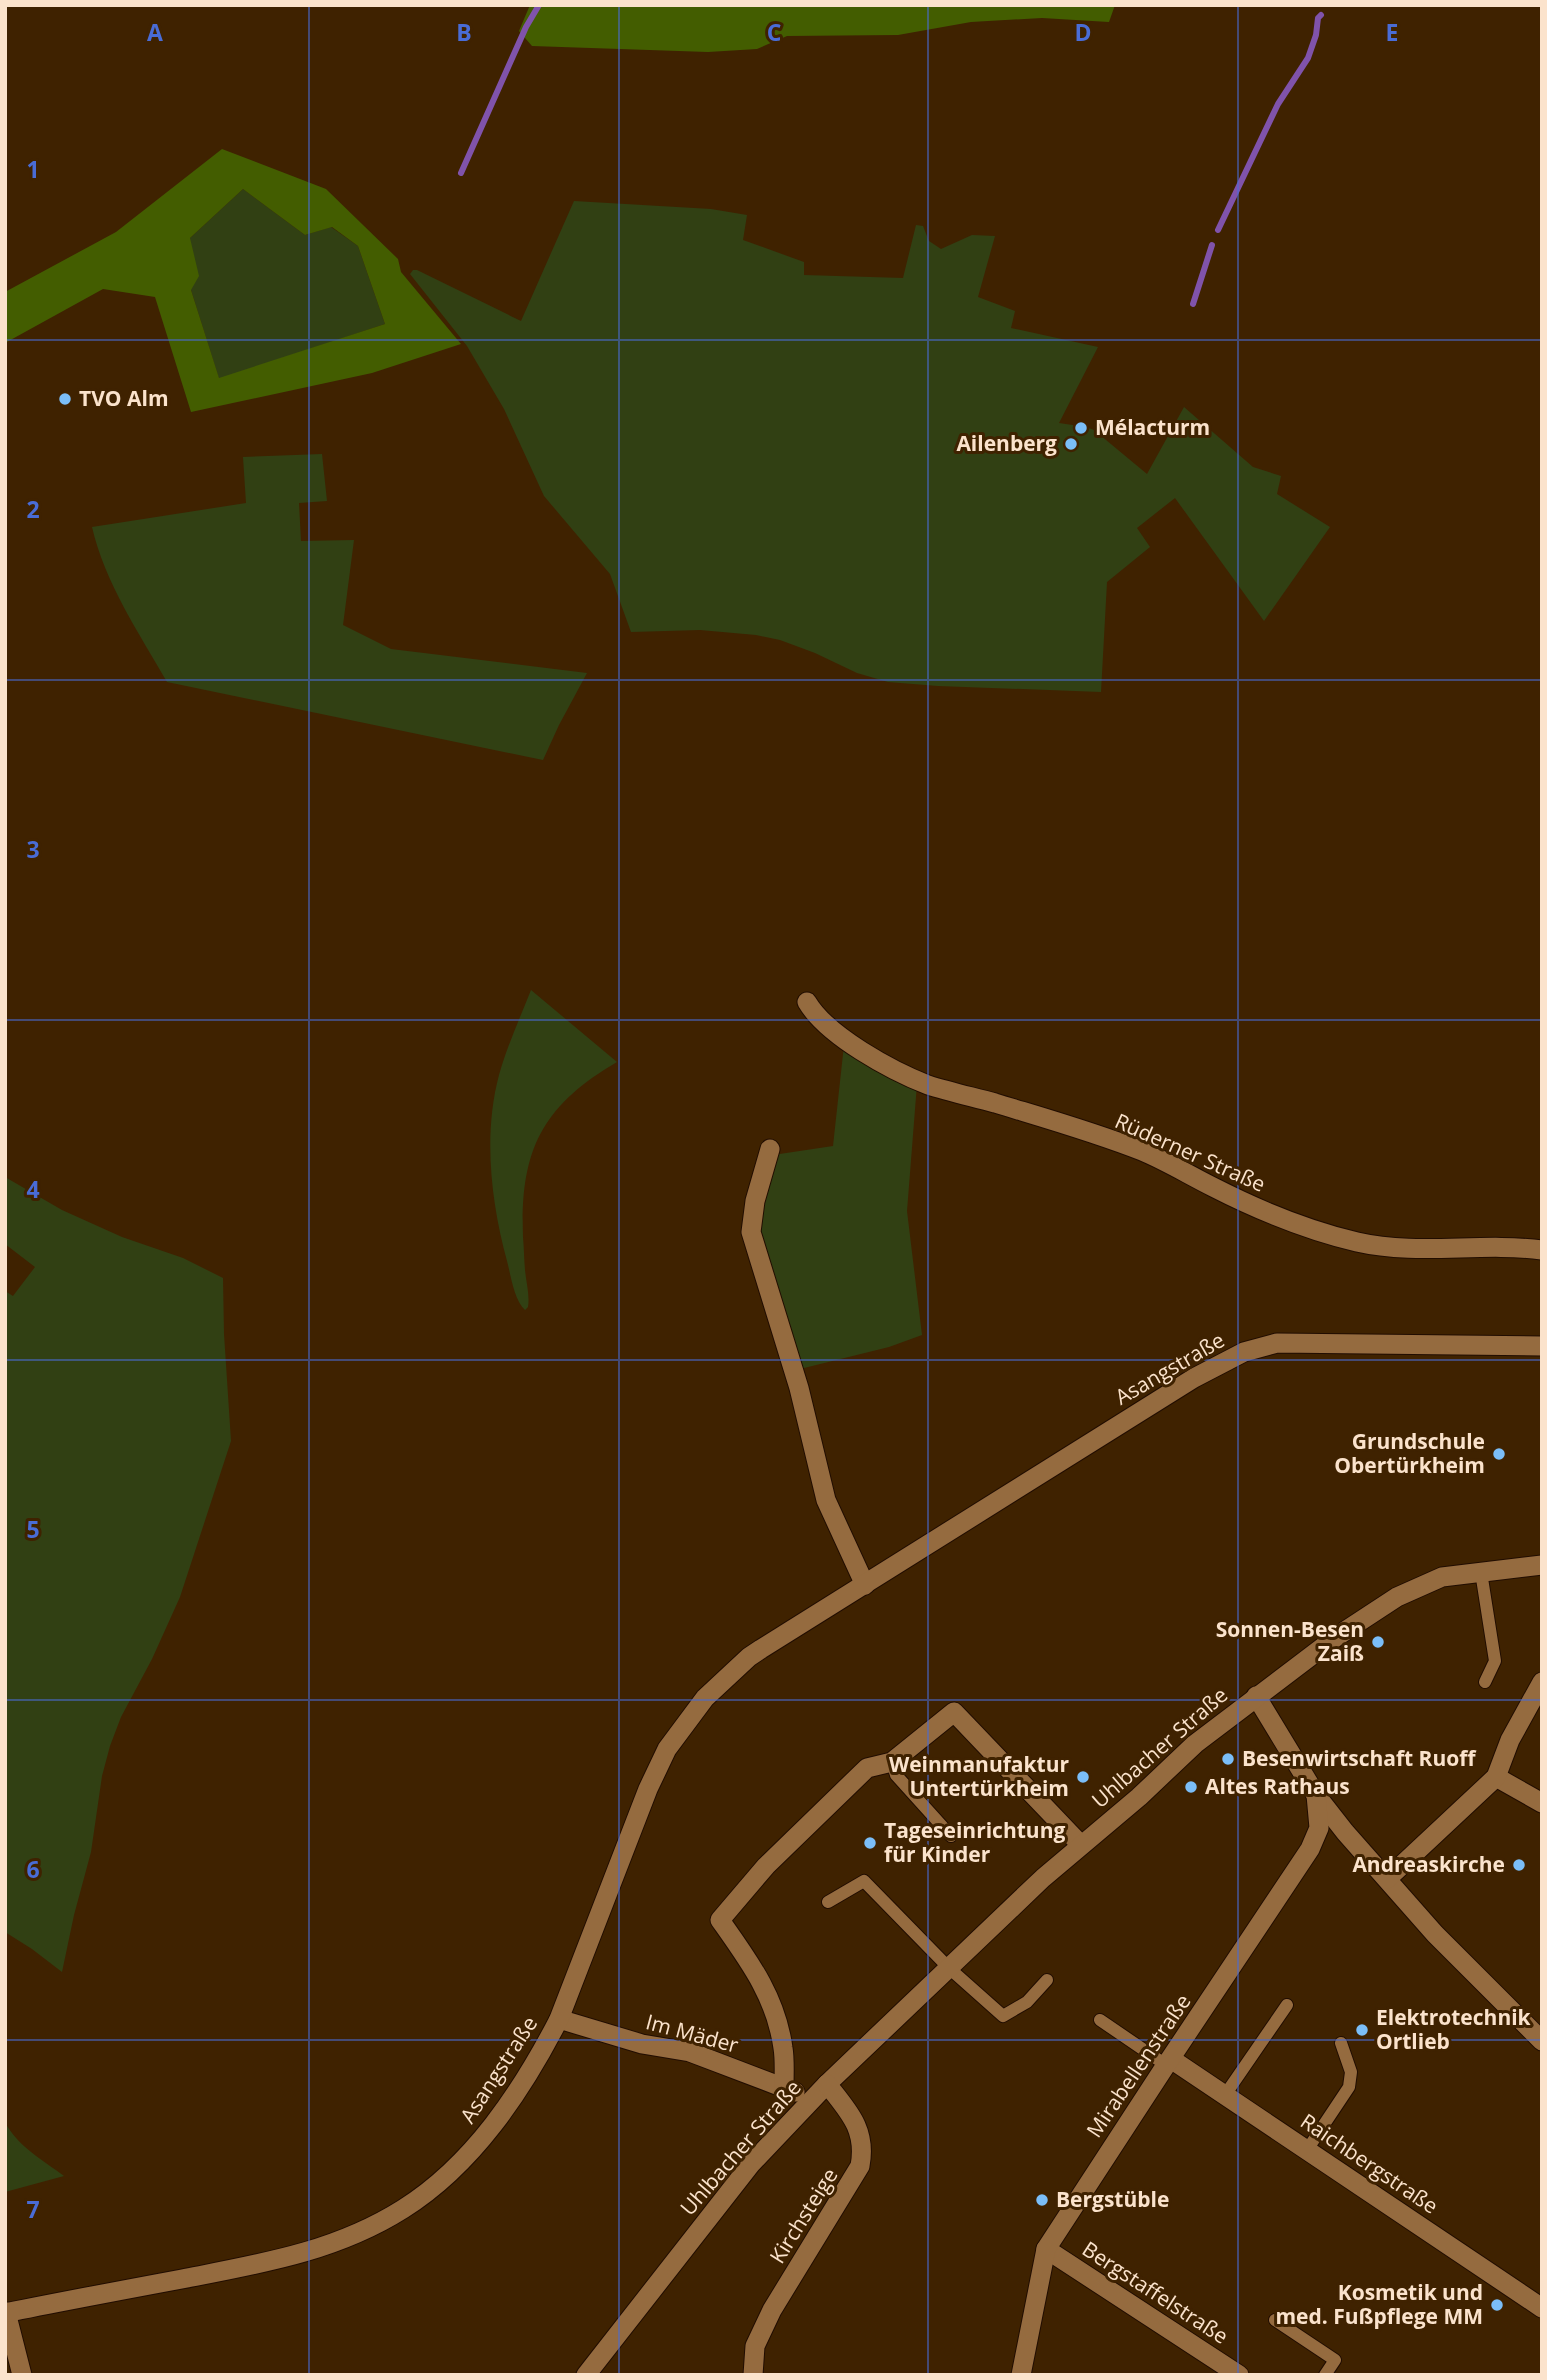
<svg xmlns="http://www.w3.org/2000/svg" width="1547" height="2380" font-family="'Open Sans',sans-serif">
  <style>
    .green { fill: #314013 }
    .forest { fill: #435d00; fill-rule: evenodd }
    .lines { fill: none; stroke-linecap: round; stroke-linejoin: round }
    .stream { stroke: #8053ab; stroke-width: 6 }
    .service-casing { stroke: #210d00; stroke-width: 14 }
    .minor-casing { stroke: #210d00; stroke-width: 21 }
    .tertiary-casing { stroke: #210d00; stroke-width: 21 }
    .service { stroke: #956b3f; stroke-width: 12 }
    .minor { stroke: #956b3f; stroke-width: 19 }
    .tertiary { stroke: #956b3f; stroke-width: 19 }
    .grid { fill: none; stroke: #496cd6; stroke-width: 2; stroke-opacity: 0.55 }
    .poi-dot { fill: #7bbef8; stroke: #3f2200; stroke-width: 2.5 }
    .labels { text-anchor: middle; stroke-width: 6; stroke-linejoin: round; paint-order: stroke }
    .poi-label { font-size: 21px; font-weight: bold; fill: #fbe3cc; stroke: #3f2200; text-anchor: start }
    .street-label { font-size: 21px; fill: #fbe3cc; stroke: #3f2200 }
    .grid-label { font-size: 23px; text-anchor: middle; font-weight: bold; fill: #496cd6; stroke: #3f2200; stroke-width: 6; stroke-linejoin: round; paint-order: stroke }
  </style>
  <rect width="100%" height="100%" fill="#3f2200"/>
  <g class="green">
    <path d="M243,189L305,235L331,227L358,246L385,324L219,379L191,290L190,238Z"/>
    <path d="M574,201L711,209L747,215L743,240L804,262V275L903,278L916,225L923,226L929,241L941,249L972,235L995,236L978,297L1015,311L1011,328L1098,347L1059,423L1086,427L1094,430L1147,474L1184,407L1253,467L1281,476L1277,494L1330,527L1264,621L1175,498L1137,528L1150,547L1107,582L1101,692L938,686L888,682L857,673L815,653L780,640L756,635L700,630L631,632L610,574L544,496L504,409L467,346L410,274L413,270H417L521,321Z"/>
    <path d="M322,454L327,501L299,503L301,541L354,540L343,625L391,649L587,673L559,725L543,760L167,682C139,633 105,583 92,527L246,503L243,457Z"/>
    <path d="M531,990L617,1062C542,1106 520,1150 523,1237C524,1248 524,1259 525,1270C526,1282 530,1295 528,1307L525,1310C514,1300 511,1276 507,1261C491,1202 483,1135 499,1075C507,1046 520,1018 531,990Z"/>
    <path d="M844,1045L917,1084L907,1211L922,1335L889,1347L800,1369L757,1233L773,1155L833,1146Z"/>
    <path d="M5,1177L62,1210L122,1237L183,1258L223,1278L224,1334L231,1441L180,1597L152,1659L121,1717L110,1746L102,1776L91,1852L74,1915L62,1972L32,1949L5,1932V1291L13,1296L35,1267L5,1244Z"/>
    <path d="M5,2122C17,2146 43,2160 64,2176L5,2192Z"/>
  </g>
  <g class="forest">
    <path d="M530,5H1115L1109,22L1042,18L971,22L898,35L787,36L757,49L708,52L532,46L519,31Z"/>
    <path d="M222,149L326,189L398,259L401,272L461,344L372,373L191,412L155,297L103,289L5,343V292L116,232ZM243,189L305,235L332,227L358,246L385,324L219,378L191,290L199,276L190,238Z"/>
  </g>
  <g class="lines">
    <g class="stream">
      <path d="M461,173L526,27L539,5"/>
      <path d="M1218,230L1278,104L1308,58L1316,35L1318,18L1321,15"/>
      <path d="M1193,304L1212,245"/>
    </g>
    <defs>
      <g id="service">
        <path d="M1481,1572L1495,1661L1485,1682"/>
        <path d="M892,1762L896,1775L951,1836"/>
        <path d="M828,1902L864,1881L949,1968L1003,2016L1027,2002L1047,1980"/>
        <path d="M1100,2020L1166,2065"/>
        <path d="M1225,2095L1287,2005"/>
        <path d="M1307,2150L1349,2087L1351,2072L1341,2043"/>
        <path d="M1275,2320L1335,2360L1325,2375"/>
      </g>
      <g id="minor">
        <path d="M807,1002C827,1036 892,1071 928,1085C950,1092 973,1097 995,1103C1044,1118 1094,1132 1142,1151C1166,1161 1189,1175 1213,1187C1258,1210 1306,1230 1357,1242C1418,1256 1480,1242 1542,1250"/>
        <path d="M770,1149L755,1201L751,1232L799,1388L826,1500L865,1585"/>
        <path d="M1256,1696L1316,1795L1345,1832L1435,1934L1542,2041"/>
        <path d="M1496,1777L1542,1803"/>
        <path d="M1387,1879L1496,1777L1510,1740L1542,1682"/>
        <path d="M559,2019L642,2044L690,2052L795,2092"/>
        <path d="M1171,2059L1542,2308"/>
        <path d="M784,2087C784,2074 785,2060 783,2048C776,1997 749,1961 720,1920L766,1866L867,1768L892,1762L954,1712L1081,1845"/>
        <path d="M1046,2249L1239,2375"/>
        <path d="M6,2312L22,2375"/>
        <path d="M586,2375L751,2164L827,2084L1043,1878L1139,1797L1195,1744L1336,1637L1397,1597L1442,1577L1542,1565"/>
        <path d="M753,2375L755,2346L772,2310L860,2166C867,2129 848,2111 827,2084"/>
        <path d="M1021,2375L1046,2249L1166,2065L1310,1849L1319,1828L1316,1795"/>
      </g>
      <path id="tertiary" d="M5,2313C64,2301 123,2290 182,2279C259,2264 335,2252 403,2209C473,2165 522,2091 559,2019L648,1789L667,1749L705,1698L749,1657L761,1649L1194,1378L1244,1352L1277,1343L1542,1346"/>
    </defs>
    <use href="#service" class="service-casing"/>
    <use href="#minor" class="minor-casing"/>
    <use href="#tertiary" class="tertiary-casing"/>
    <use href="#service" class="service"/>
    <use href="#minor" class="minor"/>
    <use href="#tertiary" class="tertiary"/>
  </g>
  <path class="grid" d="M309,5V2375M619,5V2375M928,5V2375M1238,5V2375M5,340H1542M5,680H1542M5,1020H1542M5,1360H1542M5,1700H1542M5,2040H1542"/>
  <g class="poi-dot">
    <circle cx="65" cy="399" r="7"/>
    <circle cx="1081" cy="428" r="7"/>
    <circle cx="1071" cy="444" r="7"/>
    <circle cx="1499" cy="1454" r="7"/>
    <circle cx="1378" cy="1642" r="7"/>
    <circle cx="1228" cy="1759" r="7"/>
    <circle cx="1083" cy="1777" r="7"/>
    <circle cx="1191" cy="1787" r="7"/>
    <circle cx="870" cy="1843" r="7"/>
    <circle cx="1519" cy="1865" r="7"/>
    <circle cx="1362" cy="2030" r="7"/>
    <circle cx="1042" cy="2200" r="7"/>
    <circle cx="1497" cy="2305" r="7"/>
  </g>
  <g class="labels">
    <g class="poi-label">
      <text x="79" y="406">TVO Alm</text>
      <text x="1095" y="435">Mélacturm</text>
      <text x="1057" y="451" text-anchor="end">Ailenberg</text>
      <text x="1485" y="1449" text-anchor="end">Grundschule<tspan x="1485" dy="24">Obertürkheim</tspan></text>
      <text x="1364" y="1637" text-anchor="end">Sonnen-Besen<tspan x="1364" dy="24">Zaiß</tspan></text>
      <text x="1242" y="1766">Besenwirtschaft Ruoff</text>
      <text x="1069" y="1772" text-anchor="end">Weinmanufaktur<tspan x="1069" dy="24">Untertürkheim</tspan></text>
      <text x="1205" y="1794">Altes Rathaus</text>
      <text x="884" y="1838">Tageseinrichtung<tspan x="884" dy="24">für Kinder</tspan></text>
      <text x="1505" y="1872" text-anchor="end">Andreaskirche</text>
      <text x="1376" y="2025">Elektrotechnik<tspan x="1376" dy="24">Ortlieb</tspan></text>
      <text x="1056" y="2207">Bergstüble</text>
      <text x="1483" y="2300" text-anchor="end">Kosmetik und<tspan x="1483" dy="24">med. Fußpflege MM</tspan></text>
    </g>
    <g class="street-label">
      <text transform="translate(1190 1153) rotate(24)" y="7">Rüderner Straße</text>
      <text transform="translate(1170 1369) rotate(-30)" y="7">Asangstraße</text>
      <text transform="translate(1160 1748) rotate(-41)" y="7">Uhlbacher Straße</text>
      <text transform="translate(692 2034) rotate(15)" y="7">Im Mäder</text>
      <text transform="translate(1139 2066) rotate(-56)" y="7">Mirabellenstraße</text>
      <text transform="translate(499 2070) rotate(-57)" y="7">Asangstraße</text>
      <text transform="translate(741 2148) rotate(-49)" y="7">Uhlbacher Straße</text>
      <text transform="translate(1369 2164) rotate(34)" y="7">Raichbergstraße</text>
      <text transform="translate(804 2216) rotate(-58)" y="7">Kirchsteige</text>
      <text transform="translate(1155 2293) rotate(33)" y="7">Bergstaffelstraße</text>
    </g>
  </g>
  <g class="grid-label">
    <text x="155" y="41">A</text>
    <text x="464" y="41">B</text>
    <text x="774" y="41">C</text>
    <text x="1083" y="41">D</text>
    <text x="1392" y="41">E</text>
    <text x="33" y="178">1</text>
    <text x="33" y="518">2</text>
    <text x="33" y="858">3</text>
    <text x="33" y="1198">4</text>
    <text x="33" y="1538">5</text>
    <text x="33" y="1878">6</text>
    <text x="33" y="2218">7</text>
  </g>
  <rect width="1547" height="2380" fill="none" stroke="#fbe3cc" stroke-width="14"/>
</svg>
